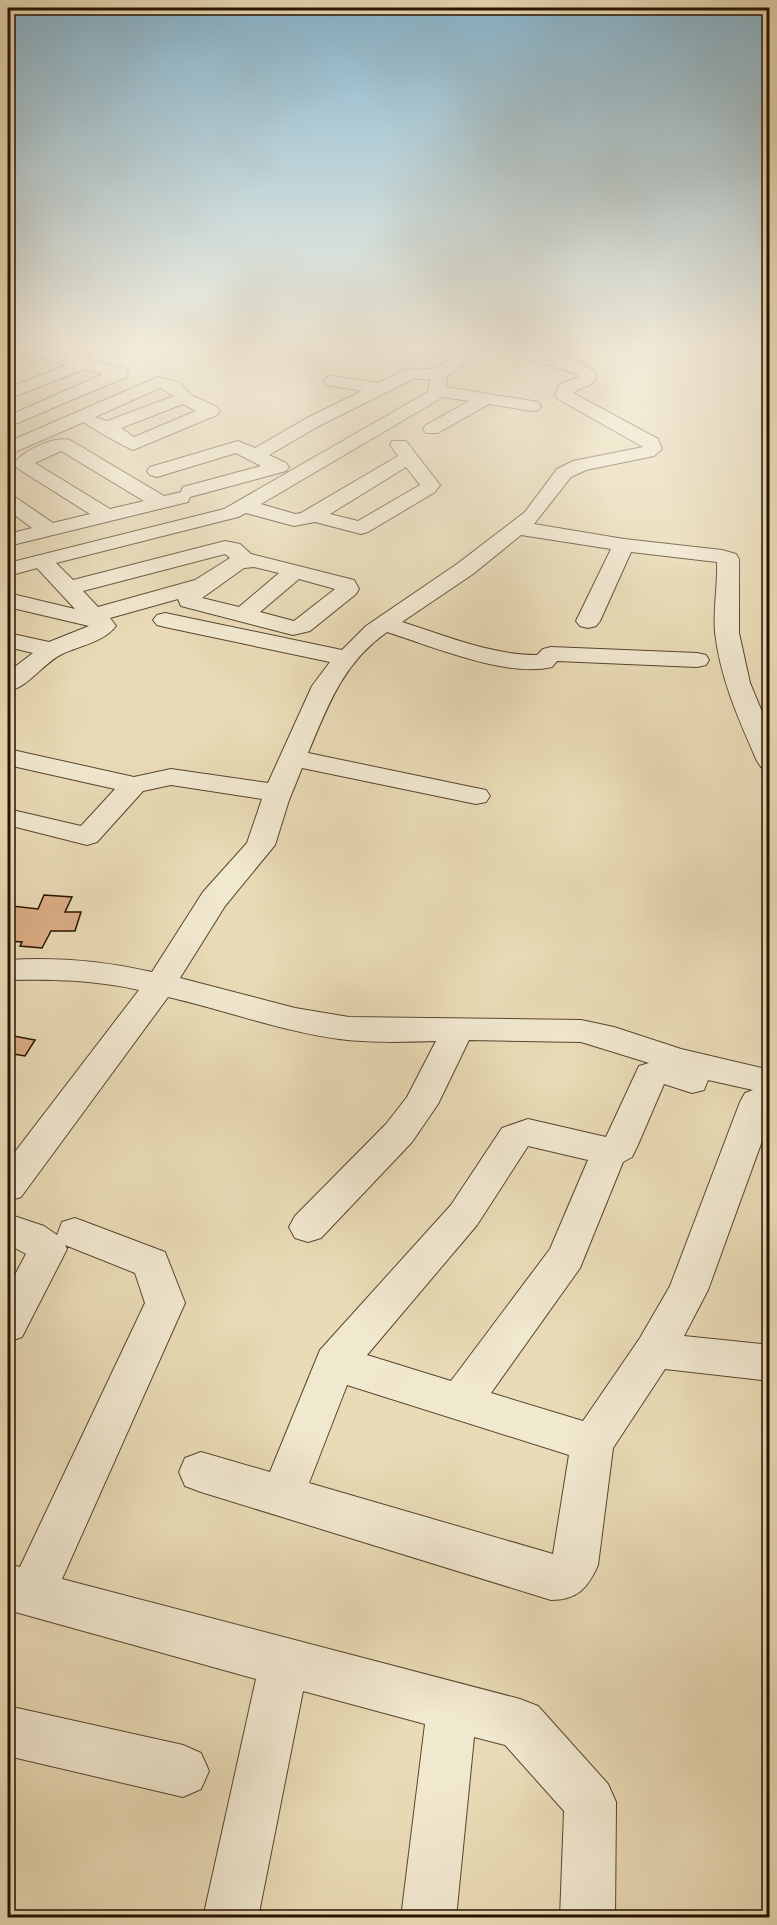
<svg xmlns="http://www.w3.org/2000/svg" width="777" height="1925" font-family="'IM FELL Double Pica',serif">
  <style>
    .building { fill: #dcae86; stroke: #271300; stroke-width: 1.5 }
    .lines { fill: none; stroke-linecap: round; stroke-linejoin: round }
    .minor-casing { stroke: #58452e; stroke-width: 2 }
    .minor { fill: #f1e8d0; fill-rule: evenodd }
  </style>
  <rect width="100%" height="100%" fill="#e9dbb6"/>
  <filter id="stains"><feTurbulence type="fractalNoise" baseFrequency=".00333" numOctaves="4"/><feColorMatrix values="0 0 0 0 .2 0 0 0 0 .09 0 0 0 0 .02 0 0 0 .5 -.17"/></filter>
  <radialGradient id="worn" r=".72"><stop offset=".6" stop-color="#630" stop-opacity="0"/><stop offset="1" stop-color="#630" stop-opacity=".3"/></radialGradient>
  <g class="building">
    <path d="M44,895L72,897L65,912H81L75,931H51L42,948L20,946L22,942L8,941V914L12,906L38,909Z"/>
    <path d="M8,1035L35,1040L25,1056L8,1053Z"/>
  </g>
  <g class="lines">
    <defs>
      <g id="minor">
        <path d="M11,348H41L126,369L128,373L126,377L8,427V416L103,374L85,369L8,399V388L67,365L13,351Z"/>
        <path d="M289,348H310L295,357L287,352Z"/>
        <path d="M468,348L486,349L447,376L446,387L532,401L538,402L541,406L538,410L532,411L489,404L438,433H426L423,429L426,425L469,401L443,397L261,504L295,514L301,513L398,456L390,445L392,441H406L440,485L435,492L368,532L361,534L315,522L294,526L246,513L238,517L56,563L73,580L225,541L240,544L251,554L354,580L359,589L356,594L310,631L293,635L181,606L178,599L110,618L116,626C104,642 79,646 62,654C42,664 29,687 8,691V672L33,653L8,647V633L49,642L89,626L8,607V593L75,609L37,568L8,576V563L224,509L428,392L430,379H413L319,426L269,455L286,463L289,467L286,471L190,497L188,502L8,546V534L32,528L8,510V495L15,497L53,523L90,514L17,468L14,464C22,451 54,436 70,440L164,496L181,492L183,487L261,466L236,453L157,477L150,475L147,471L150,467L238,441L255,448L307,418L362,391L327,385L324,381L327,377L333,376L378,383L404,370L435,369ZM61,451L144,501L110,509L35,463ZM406,467L420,485L358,521L330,514ZM225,554L230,558L195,580L98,607L83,591ZM254,567L279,573L239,607L202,598L244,568ZM299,579L335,589L294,621L260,612Z"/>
        <path d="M513,348C532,348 585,359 597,375C594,388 581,386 573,393L658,439L662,449L654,456L586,470L571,477L534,524L624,539L722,550L736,554L739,559V633L750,683L770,731V769L761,767L757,761C739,720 720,678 715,632C713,609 718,585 717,562L631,552L600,621L596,626L588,628L580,626L576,621L611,549L521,535L473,574L402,622C446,636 491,655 537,655L543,649L551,647L697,653L706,655L709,660L706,665L697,667L557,661L552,667C507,678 431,646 387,632C343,663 328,705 308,753L476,788L486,790L490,796L486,802L476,804L302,768L289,800L275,845L225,906L180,978L295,1008L349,1017L581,1020L614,1027L681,1049L770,1070V1119L708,1290L684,1336L770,1345V1381L665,1369L613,1448L598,1565C588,1588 577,1600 551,1600L201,1492L185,1486L179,1472L185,1458L201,1452L270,1472L320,1350L451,1205L502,1128L528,1119L606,1137L639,1066L649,1063L581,1042L469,1040L438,1104L412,1142L321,1238L308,1242L295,1238L289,1227L295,1216L386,1124L407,1097L436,1041C403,1042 371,1043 339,1039C280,1031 225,1010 168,997L21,1197L8,1201V1161L139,990C95,980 52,979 8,980V960C57,957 104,961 152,972L203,892L247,843L262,799L171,785L143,791L97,842L87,845L8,825V809L81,826L115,789L8,765V749L134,777L171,769L268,783L312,686L330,662L165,627L157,625L153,620L157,615L165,613L342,650L366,626L457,564L525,512L557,469L573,461L643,447L558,399L555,395L560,384L579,377L577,374L513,354L511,351ZM708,1080L753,1090L745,1093L740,1102L670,1286L640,1338L583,1421L491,1393L580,1268L623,1162L632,1157L637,1147L664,1084L692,1093L704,1090ZM528,1146L588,1160L550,1249L451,1381L367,1355L477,1225ZM347,1385L569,1455L553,1554L309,1483Z"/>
        <path d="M158,377L180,383L191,395L217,407L220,411L217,415L133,450C127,448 86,425 84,422L8,455V442ZM160,388L174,396L107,421L95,417ZM183,404L196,411L134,437L121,428Z"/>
        <path d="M8,1214L44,1226L57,1235L62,1222L75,1218L165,1252L185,1303L62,1579L520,1699L538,1706L608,1784L616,1802L615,1918H560L564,1811L505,1745L474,1737L456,1918H401L425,1724L303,1691L258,1918H203L256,1679L8,1610V1564L20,1567L145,1303L135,1273L65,1245L67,1249L22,1337L8,1342V1288L26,1254L8,1244Z"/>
        <path d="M8,1706L183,1745L201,1753L209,1771L201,1789L183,1797L8,1756Z"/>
      </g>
    </defs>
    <use href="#minor" class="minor-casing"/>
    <use href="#minor" class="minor"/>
  </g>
  <linearGradient id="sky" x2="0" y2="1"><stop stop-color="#87b7d1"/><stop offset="0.56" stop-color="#f5efde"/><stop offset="1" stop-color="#f5efde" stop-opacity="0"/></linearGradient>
  <rect width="777" height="618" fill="url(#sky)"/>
  <rect width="777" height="1925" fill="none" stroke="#e9dbb6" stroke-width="30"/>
  <rect x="9" y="9" width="759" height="1907" fill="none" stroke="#271300" stroke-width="3"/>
  <rect x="15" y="15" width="747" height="1895" fill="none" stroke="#271300" stroke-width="1.5"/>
  <rect width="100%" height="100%" filter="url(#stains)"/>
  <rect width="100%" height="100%" fill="url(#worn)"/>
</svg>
